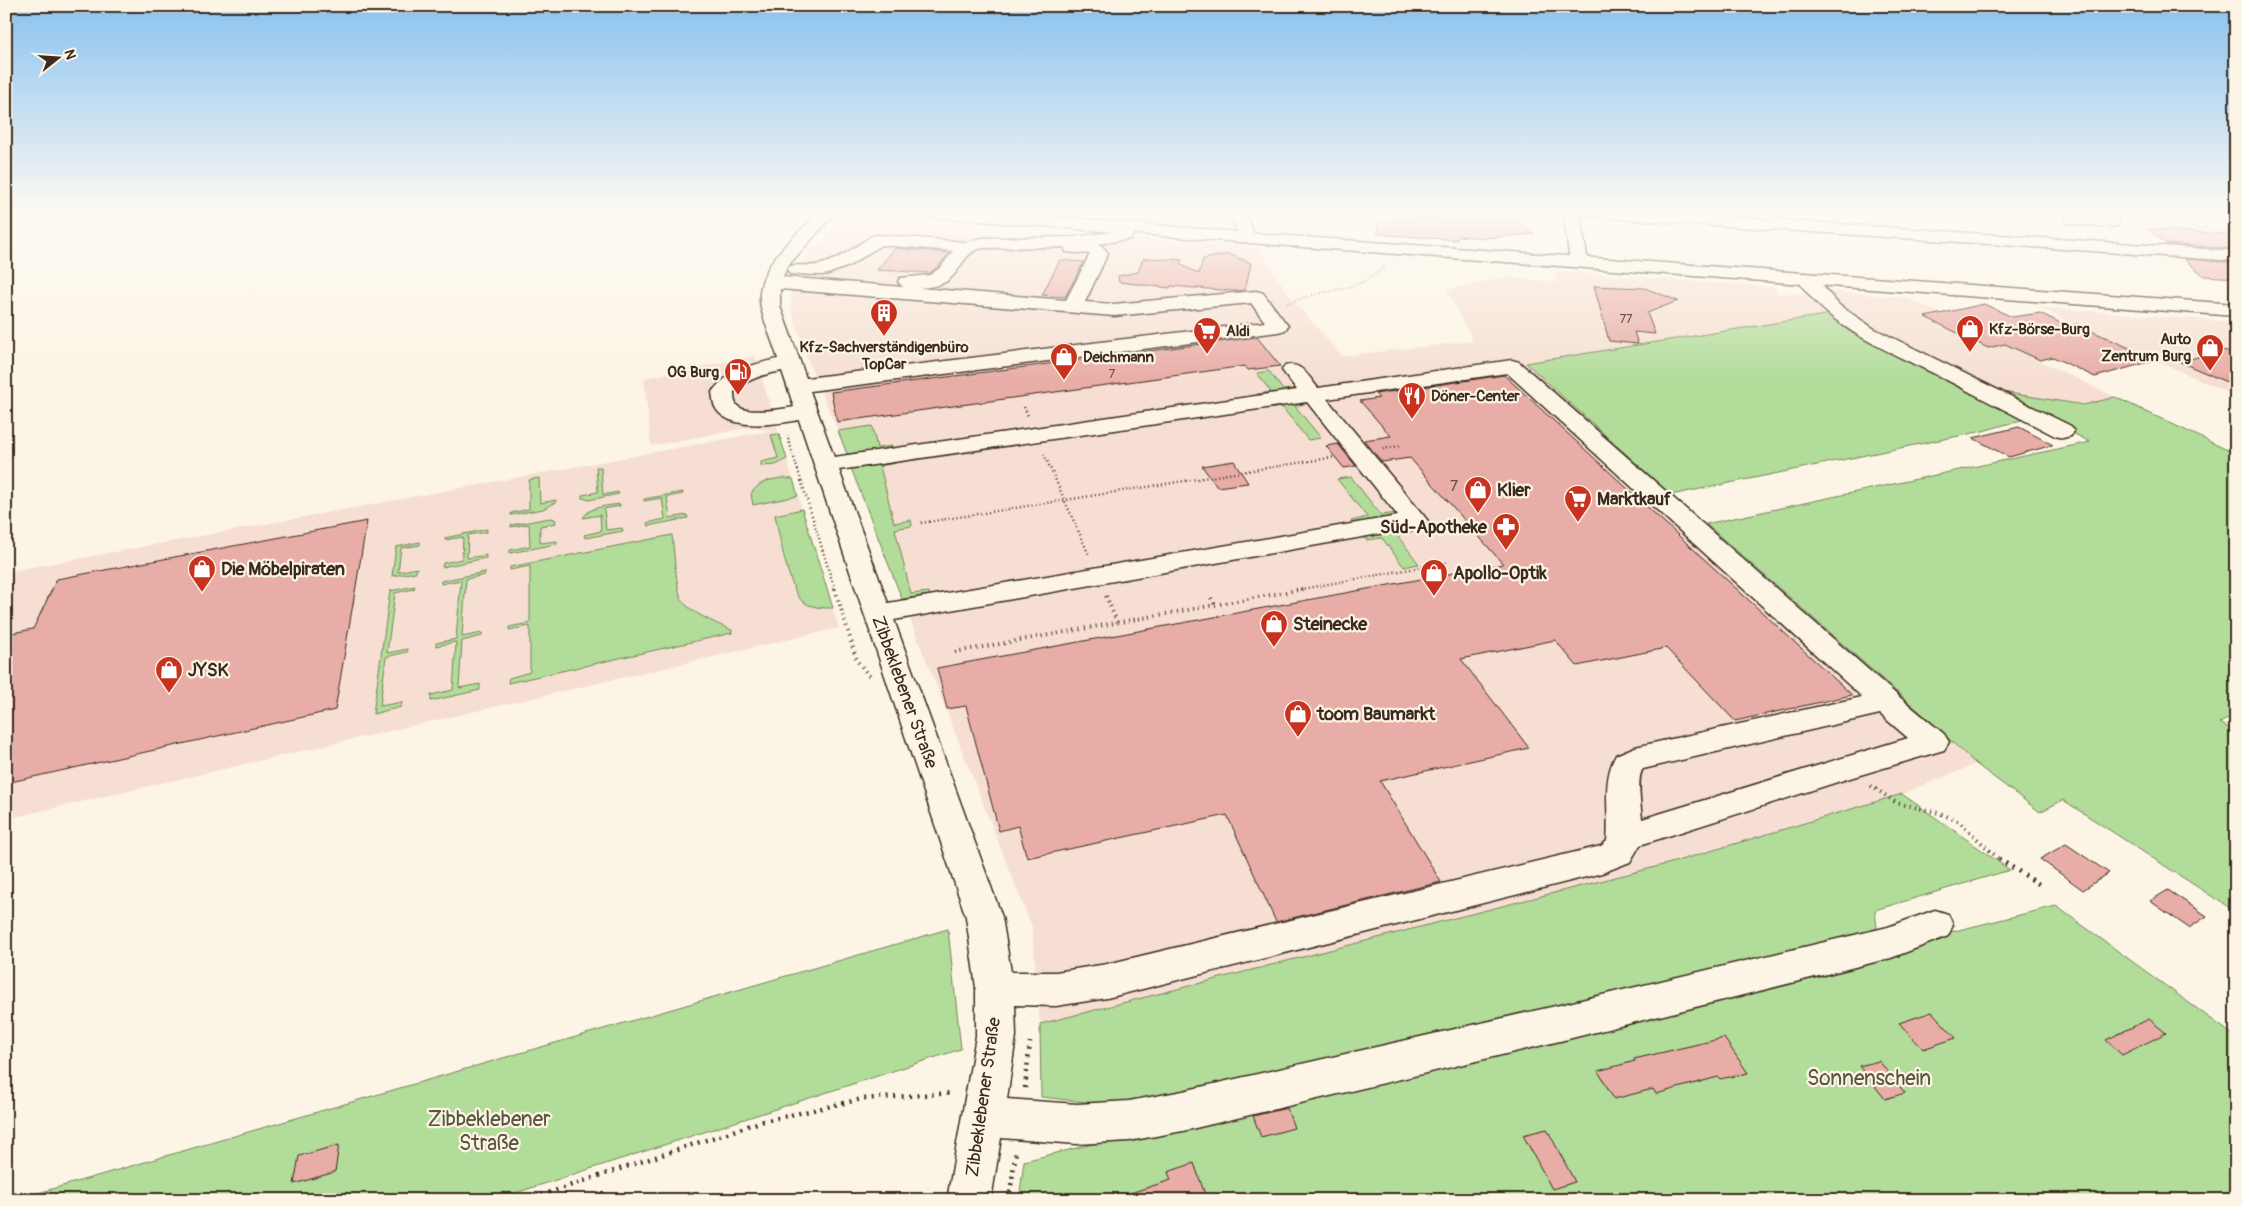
<svg xmlns="http://www.w3.org/2000/svg" width="2242" height="1206" font-family="Pangolin,sans-serif">
  <style>
    .built { fill: #f6dfd2 }
    .green { fill: #b2dc99; stroke: #76835c }
    .building { fill: #e8ada6; stroke: #3b2a1e }
    .lines { fill: none; stroke-linecap: round; stroke-linejoin: round }
    .minor-casing { stroke: #3b2a1e; stroke-width: 3 }
    .major-casing { stroke: #3b2a1e; stroke-width: 3 }
    .path-far3 { stroke: #3b2a1e; stroke-width: 2; stroke-dasharray: 0.5 2.5; stroke-linecap: butt }
    .path-far2 { stroke: #3b2a1e; stroke-width: 2.5; stroke-dasharray: 1 3; stroke-linecap: butt }
    .path-far1 { stroke: #3b2a1e; stroke-width: 4; stroke-dasharray: 1 4.5; stroke-linecap: butt }
    .path { stroke: #3b2a1e; stroke-width: 4.5; stroke-dasharray: 2 5.5; stroke-linecap: butt }
    .minor { fill: #fcf5e5; fill-rule: evenodd }
    .major { fill: #fcf5e5; fill-rule: evenodd }
    .labels { text-anchor: middle; stroke-width: 4.5; stroke-linejoin: round; paint-order: stroke }
    .far-number-label { font-size: 12px; fill: #664b40 }
    .far-poi-label { font-size: 15px; font-weight: bold; fill: #3b2a1e; stroke: #fcf5e5; text-anchor: start }
    .number-label { font-size: 15px; fill: #664b40 }
    .poi-label { font-size: 18px; font-weight: bold; fill: #3b2a1e; stroke: #fcf5e5; text-anchor: start }
    .street-label { font-size: 18px; fill: #3b2a1e; stroke: #fcf5e5 }
    .near-park-label { font-size: 21px; fill: #59563d; stroke: #fcf5e5 }
  </style>
  <rect width="100%" height="100%" fill="#fcf5e5"/>
  <filter id="ink" filterUnits="userSpaceOnUse"><feTurbulence type="fractalNoise" baseFrequency=".02" numOctaves="2"/><feDisplacementMap in="SourceGraphic" scale="10" xChannelSelector="R" yChannelSelector="G"/><feConvolveMatrix kernelMatrix="1 2 1 2 8 2 1 2 1" color-interpolation-filters="sRGB"/></filter>
  <g filter="url(#ink)">
    <g class="built">
      <path d="M1052,212H1233V225L1225,228L1101,217L1102,215Z"/>
      <path d="M840,222L1007,236L1001,245L1114,240L1129,241L1134,238L1258,247L1291,298L1342,356L1473,341L1447,290L1503,277L1557,282L1554,271L1774,287L1777,293L1808,295L1831,314L1526,363L1671,495L1922,714L1976,764L1902,794L1667,864L1040,1024L1032,927L909,617L838,431L810,366L791,308V289L1097,314L1117,305V302L1089,300L1087,303L795,279L808,254Z"/>
      <path d="M1823,291L1906,297L2115,397L2084,405L1990,390L1856,321Z"/>
      <path d="M2037,307L2236,322V396L2090,331Z"/>
      <path d="M755,356L839,628L6,819V572L774,430L746,428L651,446L644,378Z"/>
    </g>
    <g class="green">
      <path d="M1831,314L2028,418L1983,431L1671,495L1526,363Z"/>
      <path d="M1269,371L1283,390L1298,388L1299,390L1259,396L1257,394L1271,392L1257,373Z"/>
      <path d="M1990,390L2084,405L2115,397L2236,454V714L2220,723L2236,732V912L2063,800L2040,812L1976,764L1922,714L1706,524L2090,442Z"/>
      <path d="M1308,400L1309,403L1295,406L1321,438L1308,440L1282,407L1268,409L1267,406Z"/>
      <path d="M872,426L877,448L892,446V449L847,454L838,431Z"/>
      <path d="M779,434L787,459L776,465L761,466V462L778,458L771,435Z"/>
      <path d="M895,460L896,463L880,466L894,523L911,520L912,526L895,529L911,594L929,592L930,595L902,599L851,468Z"/>
      <path d="M596,467H601L603,495L618,492L619,494L589,500L582,498V495L598,492Z"/>
      <path d="M1351,477L1381,515L1398,513L1399,515L1353,523L1351,521L1367,517L1337,479Z"/>
      <path d="M539,478L540,503L556,500L555,503L543,509L511,515V513L529,509V480Z"/>
      <path d="M784,478L793,479L798,496L753,505L751,494C758,482 770,479 784,478Z"/>
      <path d="M683,492V494L667,497L670,518L687,515L688,518L648,526L647,523L665,519L662,498L644,501V499Z"/>
      <path d="M620,504V506L604,509L606,530L622,528L623,531L585,538L584,535L601,531L600,515L583,518C589,506 608,506 620,504Z"/>
      <path d="M802,509L833,608C823,608 811,608 802,601C789,590 779,534 775,515Z"/>
      <path d="M550,518L555,519L556,523L540,526V543L557,541V544L510,553V550L530,546L529,524L511,527V525Z"/>
      <path d="M487,529V532L468,535L467,558L486,555V558L442,567L443,563L462,559L463,537L445,540V538Z"/>
      <path d="M1411,529L1413,532L1397,535L1419,564L1404,567L1382,538L1366,540L1364,537Z"/>
      <path d="M672,535C674,550 676,589 682,600C689,612 719,625 732,630V633L508,683L509,678L530,672V626L509,630V627L530,623V566L510,570V567Z"/>
      <path d="M420,542V545L401,548L398,572L417,568L416,572L392,576L396,547Z"/>
      <path d="M485,572V575L466,579L462,637L482,633V636L462,641L459,688L480,684V690L431,701V695L453,690L456,642L436,646V643L456,639L461,580L441,584V581Z"/>
      <path d="M415,586L414,589L395,593L387,653L408,649L407,652L386,657L380,706L402,702L401,707L373,714L390,591Z"/>
      <path d="M1902,794L2010,870L1875,910L1878,937L1139,1108L1041,1097L1040,1024L1667,864Z"/>
      <path d="M2056,906L2236,1037V1200H1019L1024,1161Z"/>
      <path d="M948,929L961,1049L494,1200H14Z"/>
    </g>
    <g class="building">
      <path d="M1507,212L1534,234L1486,238L1457,236V240L1378,234V222Z"/>
      <path d="M2148,229L2236,235V249L2166,244Z"/>
      <path d="M895,248L949,253L938,267L929,273L877,270Z"/>
      <path d="M1229,254L1251,263L1245,290L1234,291L1170,286V288L1119,282L1118,276L1138,272L1143,259L1149,258L1182,260L1180,264L1199,274L1203,259Z"/>
      <path d="M2184,259L2236,263V278L2204,276Z"/>
      <path d="M1060,260L1084,262L1065,297L1042,295Z"/>
      <path d="M1594,286L1645,288L1678,301L1647,313L1655,334L1634,332L1638,344L1609,341Z"/>
      <path d="M1984,304L2012,317L2040,313L2067,326L2076,324L2156,360L2095,377L2053,357L2040,360L2005,344L1988,348L1925,317Z"/>
      <path d="M1257,337L1280,366L1248,370L1245,366L837,422L831,392Z"/>
      <path d="M2222,350L2236,353V386L2180,362Z"/>
      <path d="M1504,375L1852,695L1735,721L1666,648L1577,666L1555,640L1461,659L1529,748L1380,781L1441,882L1276,922L1227,815L1027,858L1018,826L999,831L966,706L947,709L937,668L1503,564L1410,458L1382,462L1364,440L1391,436L1360,401L1379,398L1375,394Z"/>
      <path d="M2019,427L2053,445L2009,457L1973,438Z"/>
      <path d="M1338,444L1356,466L1344,468L1326,446Z"/>
      <path d="M1234,461L1248,483L1217,487L1202,466Z"/>
      <path d="M367,521L335,710L6,783V634L33,629L57,579Z"/>
      <path d="M2066,844L2109,873L2083,890L2040,859Z"/>
      <path d="M2168,890L2207,916L2189,928L2150,901Z"/>
      <path d="M1932,1012L1956,1038L1923,1049L1899,1023Z"/>
      <path d="M2149,1019L2166,1033L2122,1055L2106,1040Z"/>
      <path d="M1724,1038L1748,1073L1720,1079L1718,1077L1656,1094L1653,1089L1614,1099L1598,1071L1635,1061L1634,1059Z"/>
      <path d="M1879,1061L1905,1093L1885,1099L1859,1066Z"/>
      <path d="M1287,1108L1294,1128L1261,1137L1253,1116Z"/>
      <path d="M1547,1129L1575,1182L1552,1189L1523,1135Z"/>
      <path d="M339,1145L335,1172L294,1184L299,1156Z"/>
      <path d="M1194,1163L1207,1200H1125L1124,1195L1171,1180L1168,1172Z"/>
    </g>
    <g class="lines">
      <defs>
        <g id="minor">
          <path d="M819,212H836L787,267L783,277L903,287L898,282L900,278L930,275L941,267L953,251L881,245L849,266L828,274L822,275L790,274L787,270L790,266C800,264 812,267 822,264C840,259 856,246 872,236L878,235L965,242L982,238L1074,237L1119,231C1124,224 1127,222 1136,224L1139,228L1130,239L1097,244L1103,247L1108,253L1085,302L1114,304L1256,291L1263,293L1288,326L1285,330L1278,332L810,391L834,457L1297,390L1282,370L1285,366C1301,361 1308,376 1318,388L1512,360L1519,362L1897,695L1944,734L1949,742L1944,750L1850,778L1640,845L1630,862L1602,873L1107,998L1056,1006L1015,1005L1016,1036L1007,1099L1077,1104L1129,1101L1183,1091L1560,1005L1888,927L1935,910L1948,914L1953,925L1948,936L1891,958L1560,1041L1183,1131L1129,1141L1077,1144L1001,1138L991,1200H947L976,1036V988L966,917L799,420C777,424 728,432 715,407C713,403 713,397 712,392C728,370 753,364 778,359C773,342 765,325 761,308C752,268 795,237 819,212ZM1064,247L1066,252L1090,254L1066,300L920,288C929,287 939,286 947,281C963,270 962,253 982,248ZM780,289L1114,316L1251,303L1265,322L806,378L780,306ZM782,371L794,407C783,409 742,416 736,404C734,401 734,396 734,392C746,379 765,374 782,371ZM1507,373L1862,697L1635,747L1616,755C1601,781 1610,812 1607,841L1601,846L1107,964L1056,972H1011L1002,917L894,620L1424,526L1428,521L1424,516L1327,399ZM1307,402L1398,516L888,603L839,470ZM1880,714L1908,738L1642,819C1641,807 1636,777 1643,769Z"/>
          <path d="M1231,212H1247L1246,215L1256,238L1253,242H1241L1230,215Z"/>
          <path d="M1563,212H1663L2236,251V261L1580,216L1588,261L1585,265L1579,266L1573,265L1570,261Z"/>
          <path d="M2093,212H2111L2120,222L2118,226L2112,227L2073,224L2067,223L2065,219L2067,215L2095,216Z"/>
          <path d="M1806,273L1813,275L1839,305L1873,328L2071,426L2074,431L2071,436L2063,438L2055,436C2014,415 1974,394 1933,373C1880,347 1831,329 1797,279L1799,275Z"/>
        </g>
        <path id="major" d="M923,212H996L1275,235L2236,304V316L1275,245L931,217L925,216Z"/>
      </defs>
      <use href="#minor" class="minor-casing"/>
      <use href="#major" class="major-casing"/>
      <g class="path-far3">
        <path d="M2008,212L2016,221"/>
        <path d="M2165,212L2184,228L2236,232"/>
        <path d="M1897,213L1980,218"/>
        <path d="M1287,304C1320,288 1359,294 1385,266"/>
      </g>
      <g class="path-far2">
        <path d="M1024,407L1028,416"/>
        <path d="M787,435L835,590"/>
        <path d="M1383,449L1400,446"/>
        <path d="M1044,454L1089,555"/>
        <path d="M921,523L1335,457"/>
        <path d="M1296,590L1449,562"/>
      </g>
      <g class="path-far1">
        <path d="M835,589L857,661L871,678"/>
        <path d="M1106,596L1117,622"/>
        <path d="M1211,598L1215,605"/>
        <path d="M955,652L1303,589"/>
        <path d="M1871,786L1897,803L1939,813L1958,821L2000,860"/>
      </g>
      <g class="path">
        <path d="M1999,859L2042,886"/>
        <path d="M1025,1088L1030,1042"/>
        <path d="M527,1200L760,1122L862,1099L954,1093"/>
        <path d="M1009,1200L1016,1151"/>
      </g>
      <use href="#minor" class="minor"/>
      <use href="#major" class="major"/>
    </g>
  </g>
  <linearGradient id="sky" x2="0" y2="1"><stop stop-color="#89c2f0"/><stop offset="0.56" stop-color="#fefaf3"/><stop offset="1" stop-color="#fefaf3" stop-opacity="0"/></linearGradient>
  <rect width="2242" height="381" fill="url(#sky)"/>
  <defs>
    <symbol id="building-pin" viewBox="-11 -11 22 30"><path d="M0 17L-7.5 6A9.5 9.5 0 1 1 7.5 6Z" fill="#c8321e" stroke="#fcf5e5"/><path d="M-4-6H4V6H1V3H-1V6H-4ZM-2.5-4.3h1.7v1.8h-1.7ZM.8-4.3h1.7v1.8H.8ZM-2.5-1h1.7V.8h-1.7ZM.8-1h1.7V.8H.8Z" fill="#fff"/></symbol>
    <symbol id="shop-pin" viewBox="-11 -11 22 30"><path d="M0 17L-7.5 6A9.5 9.5 0 1 1 7.5 6Z" fill="#c8321e" stroke="#fcf5e5"/><path d="M-5-2.5h2.3a2.7 3.5 0 0 1 5.4 0H5L5.5 6h-11ZM-1.5-2.5h3a1.5 2.3 0 0 0-3 0Z" fill="#fff"/></symbol>
    <symbol id="supermarket-pin" viewBox="-11 -11 22 30"><path d="M0 17L-7.5 6A9.5 9.5 0 1 1 7.5 6Z" fill="#c8321e" stroke="#fcf5e5"/><path d="M-6-5.5h2.5l.6 2H6L4.5 2H-2.5L-4.4-4H-6ZM-1.5 3.2a1.3 1.3 0 1 0 .1 0ZM3 3.2a1.3 1.3 0 1 0 .1 0Z" fill="#fff"/></symbol>
    <symbol id="fuel-pin" viewBox="-11 -11 22 30"><path d="M0 17L-7.5 6A9.5 9.5 0 1 1 7.5 6Z" fill="#c8321e" stroke="#fcf5e5"/><path d="M-5.5-6h7V0h2V4h1.3V-2.5L3-4.5l.8-.8L6-3V5H2.5V1h-1V6h-7ZM-4.2-4.7v3.2H.2V-4.7Z" fill="#fff"/></symbol>
    <symbol id="restaurant-pin" viewBox="-11 -11 22 30"><path d="M0 17L-7.5 6A9.5 9.5 0 1 1 7.5 6Z" fill="#c8321e" stroke="#fcf5e5"/><path d="M-5-6h1v4h1v-4h1v4h1v-4h1v5L-1.5 .5V6h-2V.5L-5-1ZM5-6V6H3V1.5H1.5Q1.5-4 5-6Z" fill="#fff"/></symbol>
    <symbol id="pharmacy-pin" viewBox="-11 -11 22 30"><path d="M0 17L-7.5 6A9.5 9.5 0 1 1 7.5 6Z" fill="#c8321e" stroke="#fcf5e5"/><path d="M-2-6h4v4h4v4h-4v4h-4v-4h-4v-4h4Z" fill="#fff"/></symbol>
  </defs>
  <g fill-rule="evenodd">
    <use href="#building-pin" x="868" y="297" width="32" height="43"/>
    <use href="#shop-pin" x="1954" y="313" width="32" height="43"/>
    <use href="#supermarket-pin" x="1191" y="315" width="32" height="43"/>
    <use href="#shop-pin" x="2194" y="332" width="32" height="43"/>
    <use href="#shop-pin" x="1048" y="341" width="32" height="43"/>
    <use href="#fuel-pin" x="722" y="356" width="32" height="43"/>
    <use href="#restaurant-pin" x="1396" y="380" width="32" height="43"/>
    <use href="#shop-pin" x="1462" y="474" width="32" height="43"/>
    <use href="#supermarket-pin" x="1562" y="483" width="32" height="43"/>
    <use href="#pharmacy-pin" x="1490" y="511" width="32" height="43"/>
    <use href="#shop-pin" x="186" y="553" width="32" height="43"/>
    <use href="#shop-pin" x="1418" y="557" width="32" height="43"/>
    <use href="#shop-pin" x="1258" y="608" width="32" height="43"/>
    <use href="#shop-pin" x="153" y="654" width="32" height="43"/>
    <use href="#shop-pin" x="1282" y="698" width="32" height="43"/>
  </g>
  <g class="labels">
    <g class="far-number-label">
      <text x="1626" y="323">77</text>
      <text x="1112" y="378">7</text>
    </g>
    <g class="far-poi-label">
      <text x="1989" y="334">Kfz-Börse-Burg</text>
      <text x="1226" y="336">Aldi</text>
      <text x="2191" y="344" text-anchor="end">Auto<tspan x="2191" dy="17">Zentrum Burg</tspan></text>
      <text x="884" y="352" text-anchor="middle">Kfz-Sachverständigenbüro<tspan x="884" dy="17">TopCar</tspan></text>
      <text x="1083" y="362">Deichmann</text>
      <text x="719" y="377" text-anchor="end">OG Burg</text>
      <text x="1431" y="401">Döner-Center</text>
    </g>
    <g class="number-label">
      <text x="1454" y="491">7</text>
    </g>
    <g class="poi-label">
      <text x="1497" y="496">Klier</text>
      <text x="1597" y="505">Marktkauf</text>
      <text x="1487" y="533" text-anchor="end">Süd-Apotheke</text>
      <text x="221" y="575">Die Möbelpiraten</text>
      <text x="1453" y="579">Apollo-Optik</text>
      <text x="1293" y="630">Steinecke</text>
      <text x="188" y="676">JYSK</text>
      <text x="1317" y="720">toom Baumarkt</text>
    </g>
    <g class="street-label">
      <text transform="translate(905 692) rotate(70)" y="6">Zibbeklebener Straße</text>
      <text transform="translate(983 1097) rotate(-82)" y="6">Zibbeklebener Straße</text>
    </g>
    <g class="near-park-label">
      <text x="1869" y="1085">Sonnenschein</text>
      <text x="489" y="1126">Zibbeklebener<tspan x="489" dy="24">Straße</tspan></text>
    </g>
  </g>
  <rect width="2242" height="1206" fill="none" stroke="#fcf5e5" stroke-width="25"/>
  <rect x="12" y="12" width="2217" height="1181" fill="none" stroke="#3b2a1e" stroke-width="2" filter="url(#ink)"/>
  <g transform="translate(58 58) rotate(73)" stroke="#fcf5e5" stroke-width="4" paint-order="stroke">
  <path d="M0-4L9 19L0 12L-9 19Z" fill="#3b2a1e"/>
  <text y="-8" font-size="14" font-weight="bold" text-anchor="middle" fill="#3b2a1e">N</text>
  </g>
</svg>
